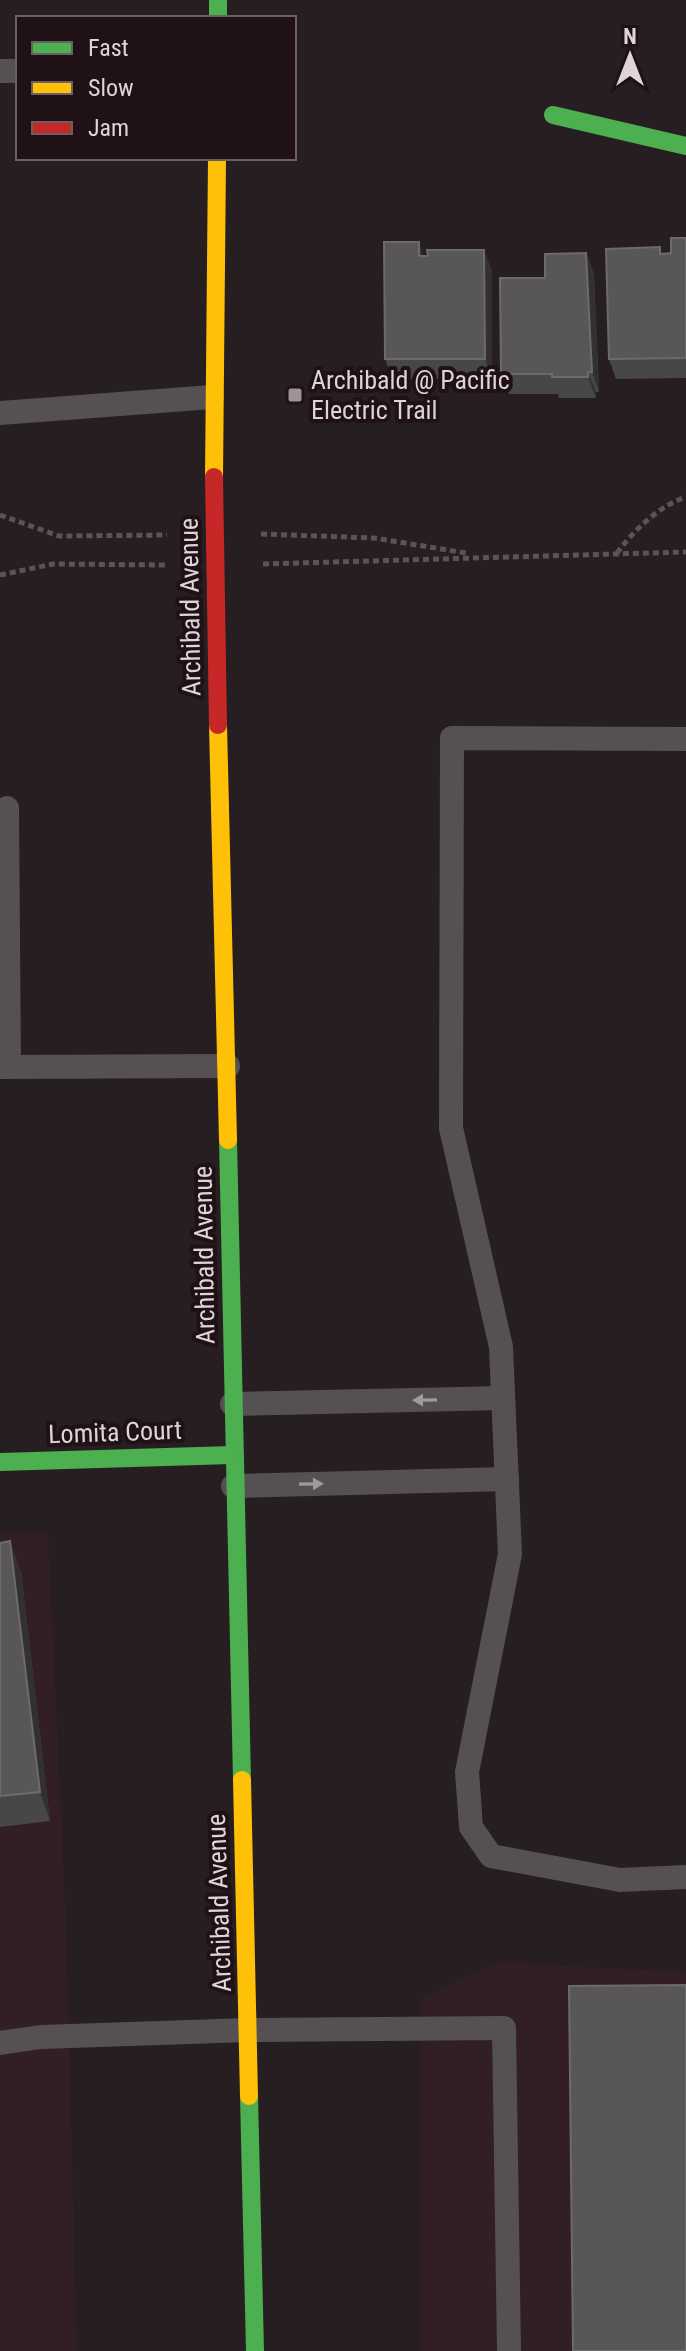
<svg xmlns="http://www.w3.org/2000/svg" width="686" height="2351" font-family="'Roboto Condensed',sans-serif">
  <style>
    .built { fill: #321e25 }
    .lines { fill: none; stroke-linecap: round; stroke-linejoin: round }
    .path { stroke: #595557; stroke-width: 5; stroke-dasharray: 6 4; stroke-linecap: butt }
    .lane { stroke: #555152; stroke-width: 24 }
    .fast { stroke: #4caf50; stroke-width: 18 }
    .slow { stroke: #ffc107; stroke-width: 18 }
    .jam { stroke: #c62828; stroke-width: 18 }
    .wall { fill: #474747 }
    .shaded-wall { fill: #333031 }
    .building { fill: #585656; stroke: #6d6a6a; stroke-width: 2 }
    .oneway { fill: #a1999b }
    .poi-dot { fill: #9e9497; stroke: #201117; stroke-width: 3 }
    .labels { text-anchor: middle; stroke-width: 8; stroke-linejoin: round; paint-order: stroke }
    .poi-label { font-size: 26px; fill: #dfd4d7; stroke: #201117; text-anchor: start }
    .street-label { font-size: 26px; fill: #dfd4d7; stroke: #201117 }
  </style>
  <rect width="100%" height="100%" fill="#261e21"/>
  <g class="built">
    <path d="M0,1532H48L66,1922L77,2351H0Z"/>
    <path d="M496,1962L686,1972V2351H420V1999Z"/>
  </g>
  <g class="lines">
    <g class="path">
      <path d="M0,515L59,536L167,535"/>
      <path d="M261,534L374,538L466,553"/>
      <path d="M617,553C634,530 659,506 686,497"/>
      <path d="M263,564L686,552"/>
      <path d="M0,575L53,564L165,565"/>
    </g>
    <g class="lane">
      <path d="M0,71H18"/>
      <path d="M0,413L212,397"/>
      <path d="M686,739L452,738L451,1128L501,1347L510,1554L467,1772L471,1827L491,1856L620,1880L686,1877"/>
      <path d="M7,808L9,1067"/>
      <path d="M0,1067L228,1066"/>
      <path d="M232,1404L503,1398"/>
      <path d="M233,1486L507,1479"/>
      <path d="M0,2043L41,2037L248,2030L504,2028L509,2351"/>
    </g>
    <g class="fast">
      <path d="M218,0V18"/>
      <path d="M553,115L686,146"/>
      <path d="M228,1140L242,1780"/>
      <path d="M0,1462L232,1455"/>
      <path d="M249,2096L255,2351"/>
    </g>
    <g class="slow">
      <path d="M214,477L217,158"/>
      <path d="M218,725L228,1140"/>
      <path d="M242,1780L249,2096"/>
    </g>
    <path class="jam" d="M214,477L218,725"/>
  </g>
  <g class="wall">
    <path d="M686,238V378L616,379L609,359L663,254L671,253Z"/>
    <path d="M586,253L594,274L599,392H596V398H559L558,394H509L501,374L545,278Z"/>
    <path d="M424,256L492,270V379H392L385,359Z"/>
    <path d="M0,1543L21,1571L50,1821L0,1827Z"/>
  </g>
  <g class="shaded-wall">
    <path d="M419,242L426,263L419,256Z"/>
    <path d="M484,250L492,270V379L485,359Z"/>
    <path d="M586,253L594,274L599,392L592,372Z"/>
    <path d="M588,372L596,392V398L588,377Z"/>
    <path d="M10,1541L21,1571L50,1821L40,1792Z"/>
  </g>
  <g class="building">
    <path d="M671,238H686V358L609,359L606,249L660,247V254L671,253Z"/>
    <path d="M384,242H419V256H428L427,250H484L485,359H385Z"/>
    <path d="M586,253L592,372H588V377H552V374H501L500,278H545V254Z"/>
    <path d="M10,1541L40,1792L0,1796V1543Z"/>
    <path d="M686,1985V2351H573L569,1986Z"/>
  </g>
  <defs><path id="oneway-solid" d="M-6-.8H1V-3.2L6.5 0L1 3.2V.8H-6Z" transform="scale(2)"/></defs>
  <g class="oneway">
    <use href="#oneway-solid" transform="translate(425 1400) rotate(179)"/>
    <use href="#oneway-solid" transform="translate(311 1484) rotate(-1)"/>
  </g>
  <rect class="poi-dot" x="287" y="387" width="16" height="16" rx="4"/>
  <g class="labels">
    <g class="poi-label">
      <text x="311" y="389">Archibald @ Pacific<tspan x="311" dy="30">Electric Trail</tspan></text>
    </g>
    <g class="street-label">
      <text transform="translate(190 607) rotate(-91)" y="9">Archibald Avenue</text>
      <text transform="translate(204 1255) rotate(-91)" y="9">Archibald Avenue</text>
      <text transform="translate(115 1432) rotate(-2)" y="9">Lomita Court</text>
      <text transform="translate(219 1903) rotate(-92)" y="9">Archibald Avenue</text>
    </g>
  </g>
  <rect x="16" y="16" width="280" height="144" fill="#201117" stroke="#6c5f64" stroke-width="2"/>
  <rect x="32" y="42" width="40" height="12" fill="#4caf50" stroke="#6c5f64" stroke-width="2"/>
  <text x="88" y="56" font-size="24" fill="#dfd4d7">Fast</text>
  <rect x="32" y="82" width="40" height="12" fill="#ffc107" stroke="#6c5f64" stroke-width="2"/>
  <text x="88" y="96" font-size="24" fill="#dfd4d7">Slow</text>
  <rect x="32" y="122" width="40" height="12" fill="#c62828" stroke="#6c5f64" stroke-width="2"/>
  <text x="88" y="136" font-size="24" fill="#dfd4d7">Jam</text>
  <g transform="translate(630 56)" stroke="#201117" stroke-width="6" paint-order="stroke">
  <path d="M0-6L14 30L0 20L-14 30Z" fill="#dfd4d7"/>
  <text y="-12" font-size="22" font-weight="bold" text-anchor="middle" fill="#dfd4d7">N</text>
  </g>
</svg>
